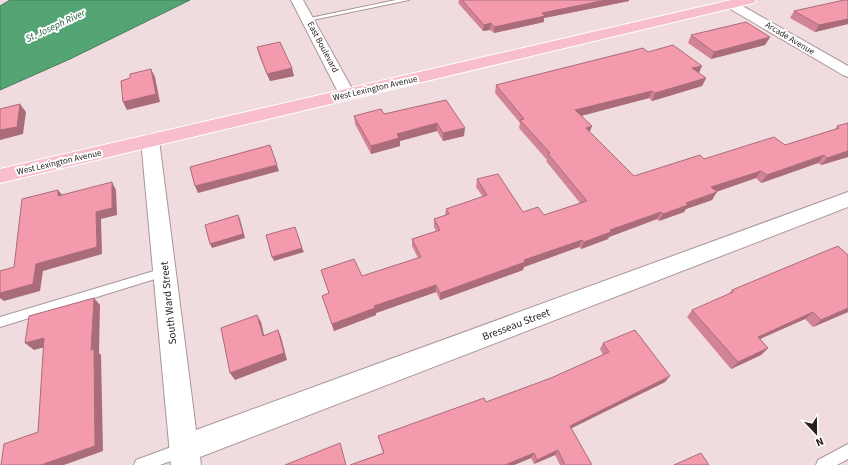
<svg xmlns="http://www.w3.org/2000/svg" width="848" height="465" font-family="'Source Sans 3',sans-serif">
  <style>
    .water { fill: #55a574; stroke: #477d5b }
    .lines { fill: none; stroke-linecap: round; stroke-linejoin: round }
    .lane-casing { stroke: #a99699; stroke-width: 2 }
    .street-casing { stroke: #a99699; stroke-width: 2 }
    .primary-casing { stroke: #fff; stroke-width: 2 }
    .lane { fill: #fff; fill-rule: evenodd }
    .street { fill: #fff; fill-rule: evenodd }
    .primary { fill: #f8becb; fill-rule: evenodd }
    .wall { fill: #d18495 }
    .shaded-wall { fill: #aa6c79 }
    .building { fill: #f39aad; stroke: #aa6c79 }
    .labels { text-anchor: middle; stroke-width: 4; stroke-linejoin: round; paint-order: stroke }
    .far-street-label { font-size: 9px; fill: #261f20; stroke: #fff }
    .far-water-label { font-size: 10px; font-style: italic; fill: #1e5937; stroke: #fff }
    .street-label { font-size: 11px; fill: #261f20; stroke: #fff }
  </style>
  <rect width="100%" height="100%" fill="#f0dcdf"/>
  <path class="water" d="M10,0H190L70,59L0,90V6Z"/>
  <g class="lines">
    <defs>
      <g id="lane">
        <path d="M396,0H409L308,21L305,19Z"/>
        <path d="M164,268L168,269L169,272L168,275L0,327V317Z"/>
        <path d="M182,443L187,445L189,450L187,455L160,465H134L136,460Z"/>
        <path d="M848,444V459L837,465H816L818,460Z"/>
      </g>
      <g id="street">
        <path d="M291,0H303L355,94L353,97L347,99L341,97L339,94Z"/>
        <path d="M732,0L848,66V77L843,75L727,7L725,4Z"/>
        <path d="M150,134L156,136L159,140L196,430L848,192V207L200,457L201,465H171L141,140L144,136Z"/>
      </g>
      <path id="primary" d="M731,0H756L754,3L749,4L0,183V169Z"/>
    </defs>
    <use href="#lane" class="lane-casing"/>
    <use href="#street" class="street-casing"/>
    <use href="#primary" class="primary-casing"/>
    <use href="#lane" class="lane"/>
    <use href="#street" class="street"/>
    <use href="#primary" class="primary"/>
  </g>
  <g class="wall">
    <path d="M459,0H629V1L544,18V22L494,33L490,30L483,31L458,3Z"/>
    <path d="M848,0V24L815,32L790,18L794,11Z"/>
    <path d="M691,35L770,37L765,45L711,59L688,43Z"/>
    <path d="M257,47L294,76L270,81L259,55Z"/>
    <path d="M648,52L699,73L706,78L702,86L652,101L649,98L581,116L590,132L634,176L704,159L785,145L835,130L837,126L848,123V157L821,165L818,163L761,183L756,178L716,192L712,200L686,209L684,212L659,221L657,219L609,237L608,239L581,249L579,247L524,267L523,270L440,300L436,292L376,313V315L334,331L322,296L329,294L321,270L362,276L418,258L412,246V239L436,231L434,227V219L445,216L446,209L483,197L476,187L477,179L523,212L544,215L580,203L546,161L547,160L519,128L520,123L495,93L496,85Z"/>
    <path d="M446,100L464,136L443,141L437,131L400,141V146L371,154L355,124L354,116L384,114Z"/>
    <path d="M732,290L848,312L813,327L805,319L760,339L768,348L761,355L731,369L687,317L692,310L728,295Z"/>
    <path d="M603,343L665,382L571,428L592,465H560L555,455L534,464L531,458L514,465H350L383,453L378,436L486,402L551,378L603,355L600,349Z"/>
  </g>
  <g class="shaded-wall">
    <path d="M606,0H629V1L544,18V22L494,33V27L542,13Z"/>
    <path d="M848,19V24L815,32L819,25Z"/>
    <path d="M491,23L490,30L483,31L484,25Z"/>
    <path d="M770,37L765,45L711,59L714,52Z"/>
    <path d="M702,66L699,73L692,68Z"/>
    <path d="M292,68L294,76L270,81L267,74Z"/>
    <path d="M151,69L155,77L160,102L127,110L123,102Z"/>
    <path d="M706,78L702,86L652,101L655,93Z"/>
    <path d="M652,91L649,98L573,118L575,110Z"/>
    <path d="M20,104L26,112L23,134L0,140V130Z"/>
    <path d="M437,123V131L400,141V146L371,154V146L397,134Z"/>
    <path d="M592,126L589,134L586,128Z"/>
    <path d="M465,128L464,136L443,141V133Z"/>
    <path d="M848,151V157L821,165L827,158Z"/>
    <path d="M824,155L818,163L761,183L767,175Z"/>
    <path d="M277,165L279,171L198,193L195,186Z"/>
    <path d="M761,171L756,178L707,195L711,187Z"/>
    <path d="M112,182L116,190L117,215L101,219L102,254L43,271L40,291L4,301L0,298V293L36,264L96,212Z"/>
    <path d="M58,190L64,197L58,196Z"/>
    <path d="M717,192L712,200L686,209L684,212L659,221L663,214L686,203Z"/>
    <path d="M661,212L657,219L609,237L608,239L581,249L584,242L610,230Z"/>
    <path d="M238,215L240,219L245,238L212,248L210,244Z"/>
    <path d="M582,240L579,247L524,267L523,270L440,300V293L524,260Z"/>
    <path d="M302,248L304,252L274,261L272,257Z"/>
    <path d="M436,285V292L376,313V315L334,331L332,324L374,306Z"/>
    <path d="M94,298L100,305L99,353L101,355L103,451L64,465H41L91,350Z"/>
    <path d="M848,308V312L813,327L821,320Z"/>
    <path d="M813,312L805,319L751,343L758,337Z"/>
    <path d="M257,315L261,322L266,343L263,336Z"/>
    <path d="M278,330L281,337L287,360L235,380L230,373Z"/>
    <path d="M44,338L52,345L34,350L25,343Z"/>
    <path d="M768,348L761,355L731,369L738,362Z"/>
    <path d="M670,376L665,382L566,431L570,426Z"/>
    <path d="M558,450L555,455L534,464L537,460Z"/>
    <path d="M534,453L531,458L514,465H505Z"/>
  </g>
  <g class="building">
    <path d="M462,0H606L542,13L545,16L494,27L491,23L484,25Z"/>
    <path d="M844,0H848V19L819,25L794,11Z"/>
    <path d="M746,22L770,37L714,52L691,35Z"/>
    <path d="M280,42L292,68L267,74L257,47Z"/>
    <path d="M673,45L702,66L692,68L706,78L655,93L652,91L575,110L592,126L586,128L634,176L700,155L704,159L774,137L785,145L839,128L837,126L848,123V151L827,158L824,155L767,175L761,171L711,187L717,192L686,203L688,205L663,214L661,212L610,230L611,232L584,242L582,240L524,260L525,262L440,293L436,285L374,306L375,308L332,324L322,296L329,293L321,270L354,259L362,276L421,257L412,239L440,230L434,219L449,214L446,209L487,195L477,179L498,174L523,212L538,207L544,215L587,201L548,154L550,153L520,120L524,119L496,85L643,48L648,52Z"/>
    <path d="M151,69L156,94L123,102L121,81L130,78V74Z"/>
    <path d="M446,100L465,128L443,133L437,123L397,134L399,138L371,146L354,116L381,109L384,114Z"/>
    <path d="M20,104L17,127L0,130V109Z"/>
    <path d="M270,145L277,165L195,186L190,167Z"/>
    <path d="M112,182V208L96,212L97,247L36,264L33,284L0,293V271L14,267L22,199L58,190V196Z"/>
    <path d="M238,215L243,234L210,244L205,225Z"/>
    <path d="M295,227L302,248L272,257L266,235Z"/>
    <path d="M838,246L848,255V308L821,320L813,312L758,337L768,348L738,362L692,310L733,292L732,290Z"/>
    <path d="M94,298L91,350L94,349L95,446L41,465H1L4,444L38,432L44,338L25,343L29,316Z"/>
    <path d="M257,315L263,336L278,330L284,353L230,373L221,328Z"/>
    <path d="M635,330L670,376L570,426L592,465H565L558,450L537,460L534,453L505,465H350L384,453L378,436L484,398L486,402L551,378L609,352L603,343Z"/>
    <path d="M340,443L346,465H285Z"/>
    <path d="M701,453L709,465H674Z"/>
  </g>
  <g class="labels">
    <g class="far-street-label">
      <text transform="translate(790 38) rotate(31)" y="3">Arcade Avenue</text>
      <text transform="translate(323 47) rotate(62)" y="3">East Boulevard</text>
      <text transform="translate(375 88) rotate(-13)" y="3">West Lexington Avenue</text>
      <text transform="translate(59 162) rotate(-13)" y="3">West Lexington Avenue</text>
    </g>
    <g class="far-water-label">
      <text transform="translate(55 25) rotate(-25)" y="4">St. Joseph River</text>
    </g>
    <g class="street-label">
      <text transform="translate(168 303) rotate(-96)" y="4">South Ward Street</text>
      <text transform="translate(516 324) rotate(-21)" y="4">Bresseau Street</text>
    </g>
  </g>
  <g transform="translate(816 433) rotate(158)" stroke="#ffffff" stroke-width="3" paint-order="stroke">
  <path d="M0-3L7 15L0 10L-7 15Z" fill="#261f20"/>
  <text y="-6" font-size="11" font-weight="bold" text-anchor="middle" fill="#261f20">N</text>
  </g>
</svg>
